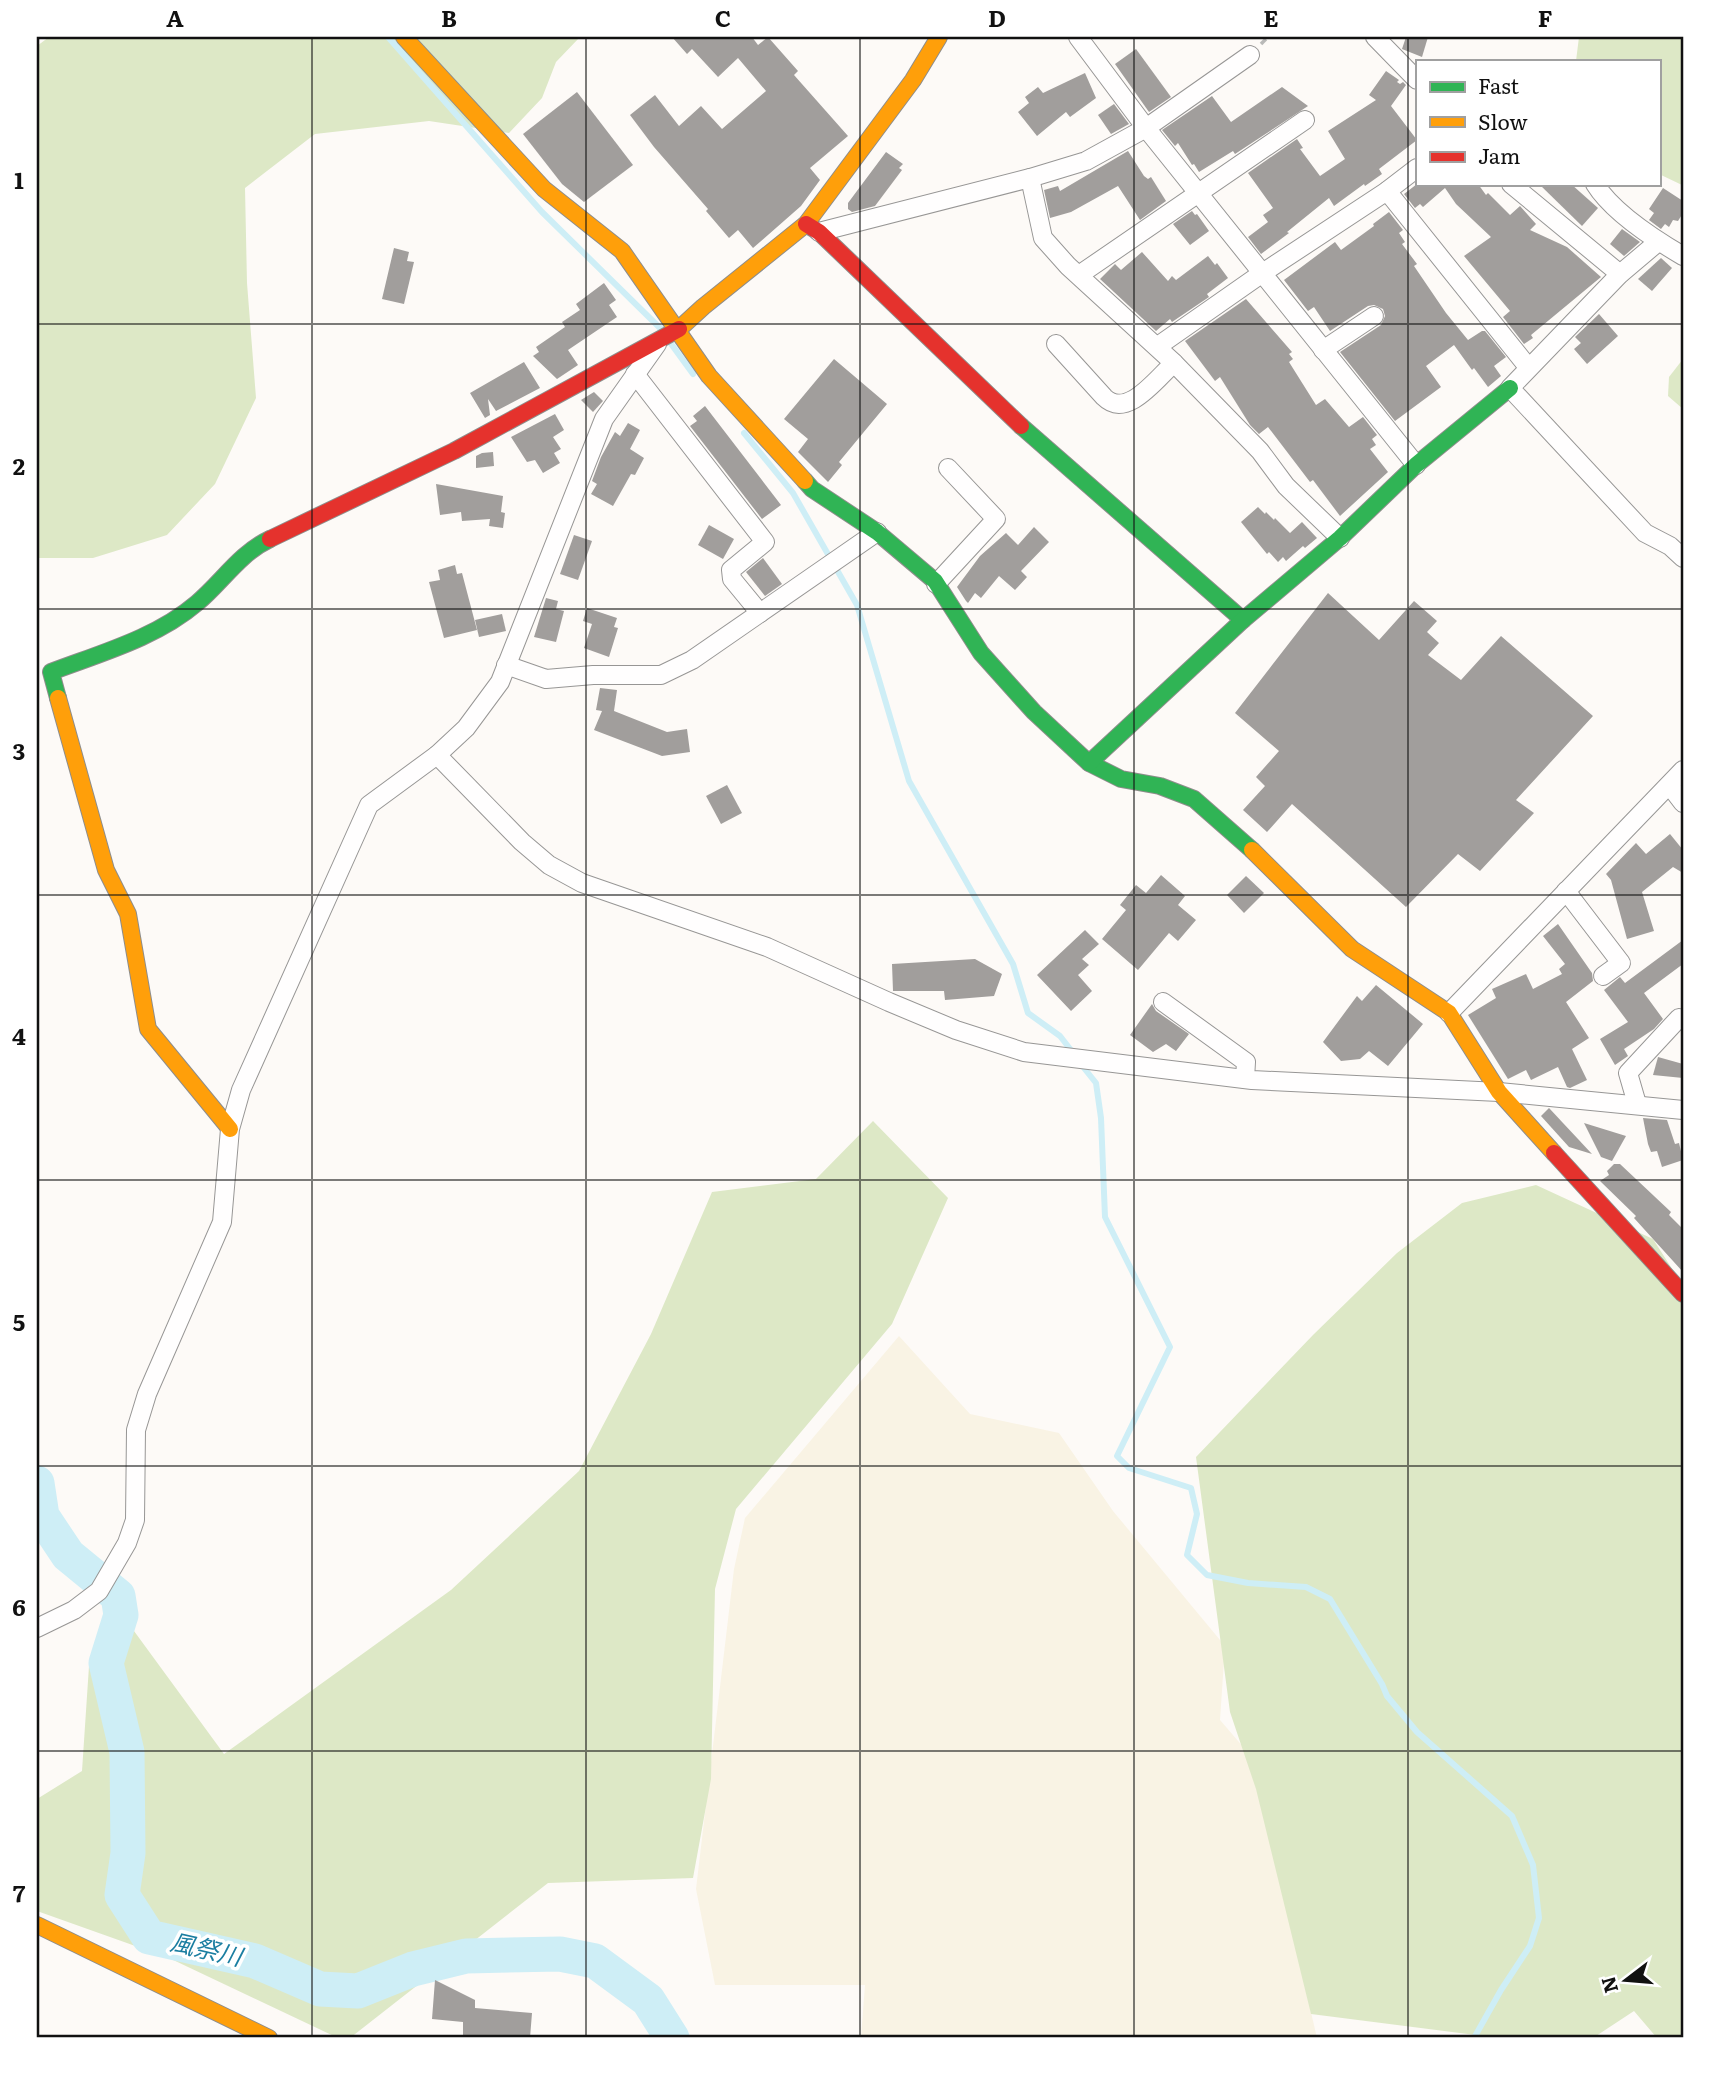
<svg xmlns="http://www.w3.org/2000/svg" width="1720" height="2075" font-family="Literata,'Noto Sans JP',serif">
  <style>
    .farmland { fill: #f9f3e4 }
    .forest { fill: #dde8c6 }
    .lines { fill: none; stroke-linecap: round; stroke-linejoin: round }
    .stream { stroke: #ceeef6; stroke-width: 6 }
    .river { stroke: #ceeef6; stroke-width: 35 }
    .building { fill: #a19e9c }
    .street-casing { stroke: #979695; stroke-width: 20 }
    .fast-casing { stroke: #8e8d8b; stroke-width: 18 }
    .slow-casing { stroke: #8e8d8b; stroke-width: 18 }
    .jam-casing { stroke: #8e8d8b; stroke-width: 18 }
    .path { stroke: #b9b9b8; stroke-width: 3.5; stroke-dasharray: 7 3.5; stroke-linecap: butt }
    .street { stroke: #fffefe; stroke-width: 18 }
    .fast { stroke: #30b455; stroke-width: 16 }
    .slow { stroke: #ff9f0a; stroke-width: 16 }
    .jam { stroke: #e5322d; stroke-width: 16 }
    .grid { fill: none; stroke: #111; stroke-width: 2; stroke-opacity: 0.55 }
    .labels { text-anchor: middle; stroke-width: 7; stroke-linejoin: round; paint-order: stroke }
    .water-label { font-size: 24px; font-style: italic; fill: #1b7ea1; stroke: #fff }
    .neatline { fill: none; stroke: #111; stroke-width: 2.5 }
    .grid-label { font-size: 23px; text-anchor: middle; font-weight: bold; fill: #111 }
  </style>
  <rect width="100%" height="100%" fill="#fdfaf7"/>
  <path class="farmland" d="M899,1336L970,1414L1059,1433L1113,1511L1225,1646L1220,1720L1245,1749L1270,1836L1317,2038H861L865,1985H715L696,1889L734,1569L745,1518Z"/>
  <g class="forest">
    <path d="M49,37H580L556,62L542,98L509,133L429,121L315,134L245,188L247,283L256,398L215,484L167,535L93,558H37V46Z"/>
    <path d="M1579,37H1683L1682,185L1659,174V61H1576Z"/>
    <path d="M1683,359V409L1668,396L1669,377Z"/>
    <path d="M873,1121L948,1198L892,1324L736,1509L715,1589L711,1779L693,1878L548,1883L350,2038H338L169,1958L37,1911V1799L82,1771L89,1666L134,1631L224,1754L451,1590L579,1471L651,1334L712,1192L816,1179Z"/>
    <path d="M1536,1185L1653,1239L1683,1286V2038H1657L1634,2011L1593,2038H1499L1311,2014L1256,1789L1230,1712L1196,1457L1313,1335L1397,1253L1462,1203Z"/>
  </g>
  <g class="lines">
    <g class="stream">
      <path d="M388,37L542,212L661,329"/>
      <path d="M669,341L693,374"/>
      <path d="M744,433L793,493L857,605L909,781L1013,964L1028,1013L1060,1036L1074,1054"/>
      <path d="M1080,1063L1096,1083L1101,1118L1105,1217L1170,1347L1117,1456L1129,1468L1191,1488L1197,1514L1187,1555L1207,1575L1248,1583L1306,1587L1330,1599L1382,1684L1387,1696L1417,1732L1512,1816L1533,1865L1539,1918L1530,1946L1501,1990L1474,2038"/>
    </g>
    <path class="river" d="M37,1483L42,1516L68,1555L118,1596L121,1615L106,1663L127,1752L128,1853L122,1895L149,1937L255,1961L320,1989L358,1991L413,1969L466,1956L560,1954L595,1961L648,2000L672,2038"/>
  </g>
  <g class="building">
    <path d="M672,37H752L758,45L768,37L798,71L794,75L848,136L810,168L820,180L801,206L753,248L738,230L729,238L706,211L708,209L654,147L630,115L655,95L679,126L701,106L722,129L766,91L738,58L718,77L692,49L687,54Z"/>
    <path d="M1406,37H1428L1422,57L1402,49Z"/>
    <path d="M1136,49L1171,97L1149,112L1115,64Z"/>
    <path d="M1386,71L1399,80L1397,82L1400,84L1403,82L1406,85L1391,106L1417,140L1379,169L1382,174L1365,186L1364,184L1334,206L1329,198L1287,232L1289,233L1261,254L1248,237L1268,222L1263,215L1273,208L1248,173L1297,139L1303,148L1300,149L1320,176L1345,159L1328,131L1376,100L1369,95Z"/>
    <path d="M1085,73L1096,98L1070,117L1066,112L1037,136L1018,112L1029,103L1025,97L1038,87L1043,93Z"/>
    <path d="M1282,87L1308,106L1235,154L1233,151L1199,172L1194,164L1192,165L1178,143L1175,146L1162,130L1212,96L1231,122Z"/>
    <path d="M577,92L633,165L584,202L562,184L523,134Z"/>
    <path d="M1114,104L1129,124L1111,134L1098,115Z"/>
    <path d="M1128,151L1144,176L1148,179L1151,177L1166,201L1140,220L1118,186L1071,212L1050,218L1044,190L1058,186L1060,191Z"/>
    <path d="M886,152L903,164L899,168L902,170L875,206L852,212L848,209V203Z"/>
    <path d="M1417,184H1478L1486,195L1488,193L1510,215L1520,206L1536,224L1530,230L1567,247L1601,277L1531,335L1533,338L1524,344L1503,317L1510,311L1464,256L1491,237L1456,204L1445,188L1423,207L1420,204L1415,208L1404,194Z"/>
    <path d="M1539,184H1571L1598,208L1582,226Z"/>
    <path d="M1663,188L1683,201V213L1678,221L1673,220L1669,227L1665,224L1661,229L1649,220L1654,213L1649,209Z"/>
    <path d="M1192,211L1195,215L1197,214L1209,231L1190,245L1173,224Z"/>
    <path d="M1389,212L1403,230L1399,233L1405,242L1402,244L1417,264L1414,266L1446,313L1468,340L1482,331H1485L1506,357L1494,366L1501,376L1488,387L1474,368L1472,370L1454,345L1426,366L1441,387L1395,421L1340,352L1381,325L1385,316L1383,309L1374,305L1368,306L1330,331L1314,307L1308,311L1284,280L1335,242L1341,250L1374,226L1373,224Z"/>
    <path d="M1622,229L1640,242L1624,256L1610,244Z"/>
    <path d="M394,248L409,252L407,261L414,262L404,304L382,299Z"/>
    <path d="M1142,252L1168,281L1172,276L1176,280L1208,256L1215,265L1217,263L1228,278L1207,294L1209,297L1172,322L1170,319L1156,331L1100,279L1115,264L1121,270Z"/>
    <path d="M1661,258L1672,268L1652,291L1638,279Z"/>
    <path d="M604,283L616,300L609,305L617,317L568,350L578,365L557,379L533,356L539,352L536,347L565,327L562,322L580,310L576,304Z"/>
    <path d="M1246,299L1292,352L1289,354L1293,359L1289,362L1316,405L1325,399L1349,427L1363,417L1377,435L1372,439L1376,445L1370,449L1388,472L1340,516L1313,480L1310,482L1268,427L1259,434L1250,425L1220,377L1215,381L1185,341Z"/>
    <path d="M1599,314L1618,336L1587,364L1574,349L1581,343L1575,337Z"/>
    <path d="M834,359L887,404L839,462L842,465L828,482L798,452L808,439L784,419Z"/>
    <path d="M524,362L540,388L496,411L488,399L490,415L485,418L470,393Z"/>
    <path d="M594,392L603,401L593,412L581,400Z"/>
    <path d="M705,406L781,505L762,519L690,426L697,421L693,416Z"/>
    <path d="M555,414L564,430L553,437L561,449L554,453L560,463L543,473L535,460L527,462L511,437Z"/>
    <path d="M628,423L640,430L630,449L644,458L635,475L631,474L613,506L591,494L597,484L592,481L601,457L615,432L620,436Z"/>
    <path d="M493,452L494,466L476,468V456L482,453Z"/>
    <path d="M436,484L503,496L501,512L505,513L503,528L489,526L490,519L462,521L461,512L440,515Z"/>
    <path d="M1258,507L1265,514L1266,512L1274,520L1275,518L1290,533L1302,522L1317,538L1305,548L1303,546L1286,561L1283,557L1278,562L1269,552L1267,554L1241,522Z"/>
    <path d="M709,525L734,539L723,559L698,545Z"/>
    <path d="M1034,527L1049,542L1021,571L1027,577L1015,590L999,576L981,598L975,593L968,603L966,601L957,587L980,556L1006,533L1018,545Z"/>
    <path d="M574,535L592,541L578,580L560,574Z"/>
    <path d="M763,558L782,584L765,596L746,572Z"/>
    <path d="M455,565L457,574L462,573L477,630L444,638L429,582L440,580L438,570Z"/>
    <path d="M1328,593L1379,640L1414,601L1437,621L1427,632L1439,643L1428,655L1461,680L1501,636L1593,716L1516,800L1534,813L1480,871L1458,854L1406,907L1292,804L1267,832L1243,810L1265,786L1256,777L1279,751L1235,713Z"/>
    <path d="M546,598L558,601L556,609L564,611L556,642L534,637Z"/>
    <path d="M587,608L617,618L614,627L618,628L609,657L584,648L592,624L583,621Z"/>
    <path d="M502,614L506,631L479,637L475,620Z"/>
    <path d="M600,688L617,690L614,711L667,732L687,729L690,752L662,756L594,730L602,711L596,710Z"/>
    <path d="M727,785L742,813L721,824L706,796Z"/>
    <path d="M1670,834L1683,850V873L1673,867L1642,892L1654,931L1627,939L1611,880L1606,874L1636,843L1646,854Z"/>
    <path d="M1161,875L1185,896L1178,905L1196,920L1178,941L1169,933L1138,970L1102,939L1126,910L1120,905L1136,885L1146,893Z"/>
    <path d="M1246,876L1264,893L1244,913L1227,895Z"/>
    <path d="M1558,924L1592,973L1593,981L1566,1002L1589,1038L1572,1049L1587,1080L1570,1088L1567,1087L1558,1067L1531,1080L1526,1070L1508,1079L1468,1015L1496,998L1492,989L1526,974L1533,989L1562,974L1559,969L1565,964L1543,936Z"/>
    <path d="M1085,930L1099,944L1082,959L1089,965L1078,975L1092,991L1071,1011L1037,975Z"/>
    <path d="M1683,940V964L1644,993L1663,1019L1654,1029L1624,1049L1628,1056L1615,1065L1600,1039L1628,1022L1604,990L1620,977L1625,983Z"/>
    <path d="M975,959L1002,974L994,996L945,1000L944,991H893L892,964Z"/>
    <path d="M1376,985L1423,1024L1388,1066L1369,1051L1360,1059L1341,1061L1323,1042L1357,996L1362,1001Z"/>
    <path d="M1152,1004L1156,1011L1189,1034L1176,1051L1166,1044L1153,1052L1130,1035Z"/>
    <path d="M1658,1057L1683,1064V1078L1653,1075Z"/>
    <path d="M1549,1108L1592,1154L1569,1147L1541,1116Z"/>
    <path d="M1643,1118L1667,1120L1675,1144L1679,1143L1683,1160L1662,1167L1657,1151L1651,1152L1648,1144Z"/>
    <path d="M1584,1123L1626,1136L1612,1161L1601,1157Z"/>
    <path d="M1614,1164H1620L1671,1212L1669,1215L1683,1229V1272L1634,1218L1636,1216L1600,1181L1609,1175L1607,1171Z"/>
    <path d="M435,1980L475,2000V2008L532,2013L530,2038H463V2022L432,2019Z"/>
  </g>
  <g class="lines">
    <defs>
      <g id="street">
        <path d="M1078,37L1146,128L1416,465"/>
        <path d="M1375,37L1417,80"/>
        <path d="M1030,178L1043,238L1068,266L1174,363L1260,451L1286,486L1340,538"/>
        <path d="M1511,184L1620,274"/>
        <path d="M1595,184C1613,213 1654,239 1683,256"/>
        <path d="M1387,191L1528,367"/>
        <path d="M819,232L1030,178L1086,161L1146,128L1250,55"/>
        <path d="M1658,242L1620,274L1510,388L1645,533L1670,546L1683,558"/>
        <path d="M1079,275L1305,120"/>
        <path d="M1056,344L1104,397C1127,420 1157,378 1174,363"/>
        <path d="M1158,346L1261,274L1387,191L1417,168"/>
        <path d="M1323,350L1374,316"/>
        <path d="M635,374L765,542L731,570L732,579L760,613"/>
        <path d="M936,584L996,519L948,468"/>
        <path d="M506,665L546,679L593,675H661L692,660L877,532"/>
        <path d="M437,755L522,842L549,865L582,883L767,947L889,1002L956,1030L1024,1052L1252,1080L1499,1092L1683,1110"/>
        <path d="M1670,786L1683,803"/>
        <path d="M1566,891L1621,963L1603,976"/>
        <path d="M1163,1002L1246,1062L1245,1079"/>
        <path d="M1449,1013L1683,770"/>
        <path d="M1637,1104L1628,1073L1679,1018"/>
        <path d="M37,1628L74,1610L99,1591L127,1543L135,1520L136,1430L147,1394L222,1222L230,1129L241,1090L369,805L437,755L466,728L500,682L604,419L657,344"/>
      </g>
      <g id="fast">
        <path d="M1021,426L1243,620"/>
        <path d="M805,481L812,489L877,532L935,581L981,653L1034,712L1089,763L1121,779L1160,786L1194,799L1252,850"/>
        <path d="M58,698L51,672C101,653 156,638 197,603C222,582 240,553 270,539"/>
        <path d="M1089,763L1243,620L1340,538L1416,465L1510,388"/>
      </g>
      <g id="slow">
        <path d="M404,37L544,189L622,251L709,376L805,481"/>
        <path d="M679,329L703,307L806,224L913,80L939,37"/>
        <path d="M58,698L106,870L128,914L148,1029L230,1129"/>
        <path d="M1252,850L1352,949L1449,1013L1499,1092L1554,1153"/>
        <path d="M37,1925L269,2038"/>
      </g>
      <g id="jam">
        <path d="M806,224L819,232L1021,426"/>
        <path d="M270,539L454,451L679,329"/>
        <path d="M1554,1153L1683,1294"/>
      </g>
    </defs>
    <use href="#street" class="street-casing"/>
    <use href="#fast" class="fast-casing"/>
    <use href="#slow" class="slow-casing"/>
    <use href="#jam" class="jam-casing"/>
    <path class="path" d="M1261,44L1268,37"/>
    <use href="#street" class="street"/>
    <use href="#fast" class="fast"/>
    <use href="#slow" class="slow"/>
    <use href="#jam" class="jam"/>
  </g>
  <path class="grid" d="M312,37V2038M586,37V2038M860,37V2038M1134,37V2038M1408,37V2038M37,324H1683M37,609H1683M37,895H1683M37,1180H1683M37,1466H1683M37,1751H1683"/>
  <g class="labels">
    <g class="water-label">
      <text transform="translate(206 1950) rotate(13)" y="8">風祭川</text>
    </g>
  </g>
  <rect width="1720" height="2075" fill="none" stroke="#ffffff" stroke-width="77"/>
  <rect x="1416" y="60" width="245" height="126" fill="#ffffff" stroke="#a0a0a0" stroke-width="2"/>
  <rect x="1430" y="82" width="35" height="10" fill="#30b455" stroke="#a0a0a0" stroke-width="2"/>
  <text x="1478" y="94" font-size="21" fill="#111111">Fast</text>
  <rect x="1430" y="117" width="35" height="10" fill="#ff9f0a" stroke="#a0a0a0" stroke-width="2"/>
  <text x="1478" y="130" font-size="21" fill="#111111">Slow</text>
  <rect x="1430" y="152" width="35" height="10" fill="#e5322d" stroke="#a0a0a0" stroke-width="2"/>
  <text x="1478" y="164" font-size="21" fill="#111111">Jam</text>
  <g transform="translate(1626 1980) rotate(254)" stroke="#ffffff" stroke-width="5" paint-order="stroke">
  <path d="M0-5L12 26L0 18L-12 26Z" fill="#111111"/>
  <text y="-10" font-size="19" font-weight="bold" text-anchor="middle" fill="#111111">N</text>
  </g>
  <rect x="38" y="38" width="1644" height="1998" class="neatline"/>
  <g class="grid-label">
    <text x="175" y="27">A</text>
    <text x="449" y="27">B</text>
    <text x="723" y="27">C</text>
    <text x="997" y="27">D</text>
    <text x="1271" y="27">E</text>
    <text x="1545" y="27">F</text>
    <text x="19" y="189">1</text>
    <text x="19" y="475">2</text>
    <text x="19" y="760">3</text>
    <text x="19" y="1045">4</text>
    <text x="19" y="1331">5</text>
    <text x="19" y="1616">6</text>
    <text x="19" y="1902">7</text>
  </g>
</svg>
